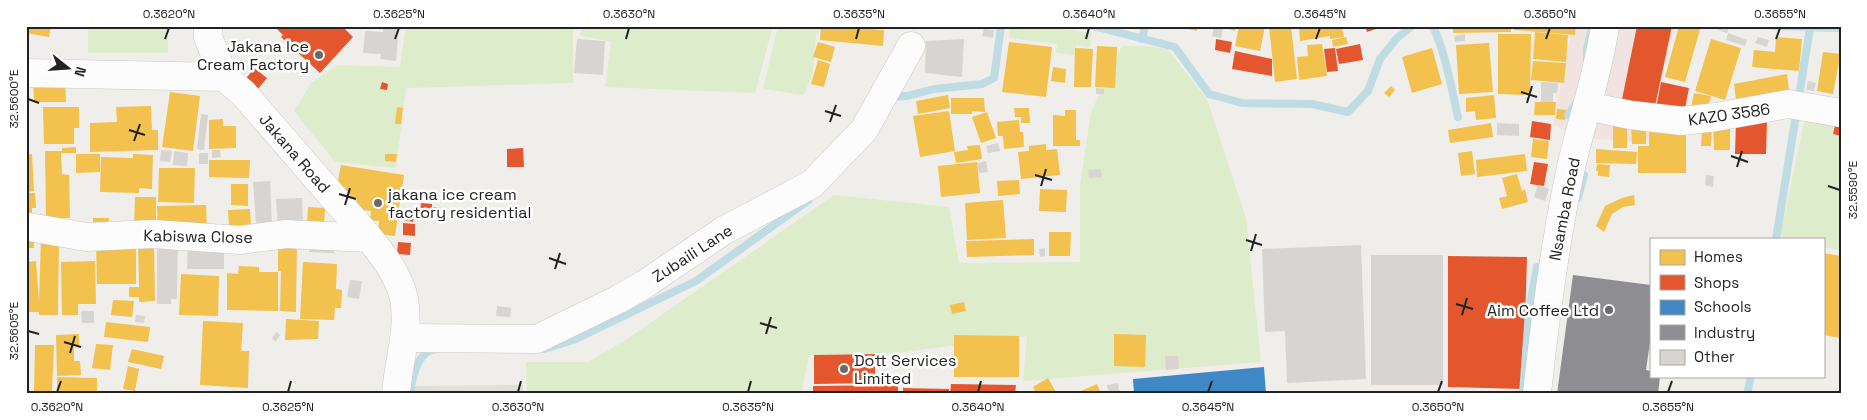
<svg xmlns="http://www.w3.org/2000/svg" width="1867" height="420" font-family="'Space Grotesk',sans-serif">
  <style>
    .commercial { fill: #f1e3e1 }
    .grass { fill: #ddeccb }
    .parking { fill: #e0dfde }
    .homes { fill: #f2c14e }
    .shops { fill: #e4572e }
    .schools { fill: #3f88c5 }
    .industry { fill: #8d8d92 }
    .lines { fill: none; stroke-linecap: round; stroke-linejoin: round }
    .stream { stroke: #bfdbe3; stroke-width: 8 }
    .building { fill: #d7d4d2 }
    .minor-casing { stroke: #c9c8c7; stroke-width: 29 }
    .minor { stroke: #fdfcfc; stroke-width: 28 }
    .ticks { fill: none; stroke: #222; stroke-width: 2 }
    .poi-dot { fill: #6a6968; stroke: #fff; stroke-width: 2 }
    .labels { text-anchor: middle; stroke-width: 5; stroke-linejoin: round; paint-order: stroke }
    .poi-label { font-size: 16px; fill: #222; stroke: #fff; text-anchor: end }
    .street-label { font-size: 16px; fill: #222; stroke: #fff }
    .neatline { fill: none; stroke: #222; stroke-width: 2 }
    .ticks-label { font-size: 12px; text-anchor: middle; fill: #222 }
  </style>
  <rect width="100%" height="100%" fill="#f0eeeb"/>
  <path class="commercial" d="M1572,26H1675L1655,99L1690,105L1684,129L1632,141L1594,139L1553,126Z"/>
  <g class="grass">
    <rect x="88" y="26" width="80" height="27"/>
    <path d="M406,26H573V83L406,88L396,168L335,162L294,111L311,83L338,65L400,67Z"/>
    <path d="M584,26H773L755,93L605,87L611,42L579,35Z"/>
    <path d="M778,26H824L816,35L813,72L804,95L763,89Z"/>
    <path d="M1010,26H1041L1092,33L1090,47L1076,45L1074,55L1056,53L1057,44L1009,38Z"/>
    <path d="M1122,46H1144L1167,49L1207,99L1246,218L1261,362L1023,381L1027,336L897,353L809,355L801,394H527L526,362H588L627,339L834,195L949,207L959,263L1080,262V185L1091,112Z"/>
    <path d="M1806,113L1841,121V238L1839,250L1823,247V239H1792L1780,236Z"/>
  </g>
  <path class="parking" d="M523,385V394H414L413,386Z"/>
  <g class="homes">
    <path d="M26,26H51L49,37L26,33Z"/>
    <path d="M821,26L884,30L883,46L820,40Z"/>
    <path d="M1176,26H1197V31Z"/>
    <path d="M1219,26H1236L1235,31Z"/>
    <path d="M1239,26H1265L1260,51L1235,46Z"/>
    <path d="M1269,26H1291L1297,79L1275,82Z"/>
    <path d="M1299,26H1342L1344,37L1330,39V36L1300,41Z"/>
    <path d="M1453,26H1511V32L1453,33Z"/>
    <path d="M1514,26H1576L1575,35L1514,30Z"/>
    <path d="M1679,26H1701L1685,82L1665,77Z"/>
    <path d="M1535,32L1568,35L1566,62L1533,59Z"/>
    <path d="M1498,34H1531L1530,95L1498,94Z"/>
    <path d="M1346,37L1348,44L1333,47L1332,40Z"/>
    <path d="M1776,37L1802,39L1799,71L1752,67L1754,50L1775,52Z"/>
    <path d="M1711,39L1741,48L1725,100L1695,91Z"/>
    <path d="M818,42L835,47L831,62L813,57Z"/>
    <path d="M1009,42L1052,47L1046,97L1002,92Z"/>
    <path d="M1489,43L1493,92L1459,94L1456,45Z"/>
    <path d="M1322,44L1327,76L1299,80L1297,57L1308,56L1307,45Z"/>
    <path d="M1097,46L1117,47L1115,88L1095,87Z"/>
    <path d="M1075,48L1093,49L1091,87H1074Z"/>
    <path d="M1432,48L1442,84L1412,93L1402,57Z"/>
    <path d="M1823,52L1841,54V63L1839,62L1833,94L1817,91Z"/>
    <path d="M818,60L830,64L824,87L811,84Z"/>
    <path d="M1533,61L1566,63L1564,83L1531,80Z"/>
    <path d="M1053,67L1066,69L1065,83L1051,81Z"/>
    <path d="M1787,74L1789,90L1736,100L1734,84Z"/>
    <path d="M65,76L66,102H34L33,77Z"/>
    <path d="M1391,86L1395,90L1389,97L1384,93Z"/>
    <path d="M170,92L200,96L193,151L162,147Z"/>
    <path d="M1694,93L1711,96L1706,116L1690,113Z"/>
    <path d="M948,95L950,108L918,114L916,101Z"/>
    <path d="M1494,95L1496,118L1476,120L1475,111L1466,112V98Z"/>
    <path d="M951,98H984L985,112L972,111V114H951Z"/>
    <path d="M1535,102H1556L1555,115H1534Z"/>
    <path d="M151,106L152,130H158V150L90,152V123L117,122L116,107Z"/>
    <path d="M43,107H79V128H74V144H44Z"/>
    <path d="M397,107L403,108L401,124H395Z"/>
    <path d="M1014,108H1029L1030,123H1021V117H1015Z"/>
    <path d="M1557,109L1567,110L1565,120L1556,119Z"/>
    <path d="M1065,110H1076V140H1080V146H1053V115L1065,116Z"/>
    <path d="M949,111L955,151L920,157L913,116Z"/>
    <path d="M987,112L996,138L981,143L972,117Z"/>
    <path d="M223,119V126H236V148L209,149V120Z"/>
    <path d="M1019,120L1020,132H1023L1024,147L1004,149L1003,136H998L997,122Z"/>
    <path d="M1713,120H1730V150H1714Z"/>
    <path d="M1491,123L1493,137L1450,143L1448,130Z"/>
    <path d="M1631,124H1646V144H1632Z"/>
    <rect x="1613" y="125" width="14" height="23"/>
    <path d="M1649,126H1686V173H1638V146H1649Z"/>
    <path d="M1702,128H1712L1711,146H1701Z"/>
    <path d="M1533,139L1549,141L1547,159L1531,157Z"/>
    <path d="M1046,144V150L1057,149L1060,175L1021,179L1018,152L1029,151V146Z"/>
    <path d="M980,145L982,159L956,163L954,152L968,150L967,146Z"/>
    <path d="M76,147V153H61L62,174L69,175L70,218L46,219L45,151H62V148Z"/>
    <path d="M1596,149L1637,152L1636,164L1596,163Z"/>
    <path d="M1472,151L1475,174L1461,176L1458,153Z"/>
    <path d="M26,154H32L34,191L26,192Z"/>
    <path d="M76,154H100V172L76,173Z"/>
    <path d="M133,154L153,155L152,189L139,188V193L100,192L101,157L133,158Z"/>
    <path d="M385,154H397L396,162L385,161Z"/>
    <path d="M1525,154L1527,171L1477,177L1476,160Z"/>
    <path d="M209,160H250L249,178L209,177Z"/>
    <path d="M977,162L980,193L941,197L938,166Z"/>
    <path d="M1597,164L1610,165L1609,177L1598,176V171H1596Z"/>
    <path d="M341,165L404,175L395,236L378,234L379,221L370,220L371,211L355,209L357,198L344,196L345,187L337,186Z"/>
    <path d="M159,168H195L194,203L158,202Z"/>
    <path d="M1517,174L1522,191L1525,189L1528,202L1502,209L1499,198L1507,196L1502,178Z"/>
    <path d="M1019,180L1020,194L998,196L997,181Z"/>
    <path d="M231,184H248V206L231,205Z"/>
    <path d="M1040,189L1067,190L1066,212L1039,211Z"/>
    <path d="M26,193H35L36,208H32V220H26Z"/>
    <path d="M1634,195L1635,205L1623,207L1612,214L1604,232L1596,226L1605,206L1622,198Z"/>
    <path d="M135,197H156V225H134Z"/>
    <path d="M1003,200L1006,238L967,240L965,203Z"/>
    <path d="M206,205L207,228L158,230L157,206Z"/>
    <path d="M308,207L325,208L324,224L307,223Z"/>
    <path d="M250,209L251,227L229,228L228,210Z"/>
    <path d="M93,218H109L108,229L93,228Z"/>
    <path d="M26,229H33L34,248H26Z"/>
    <path d="M1049,232H1071L1070,256H1049Z"/>
    <path d="M41,237H59L58,315H39V312H26V262L36,261L39,302Z"/>
    <path d="M278,238L297,239L296,312L280,311L281,271H278Z"/>
    <path d="M1034,239V255L967,257L966,241Z"/>
    <path d="M138,242H154L155,301L139,302V297H129V287H139Z"/>
    <path d="M96,243L136,244V284H97Z"/>
    <path d="M1823,253L1841,256V338L1823,335Z"/>
    <path d="M95,261L96,304H78V315H62L61,262Z"/>
    <path d="M303,262L337,264L336,289L342,290L341,308H335L334,320L300,319Z"/>
    <path d="M239,266L259,267V272H278V311L227,310V273L238,274Z"/>
    <path d="M181,274L219,276L218,316L179,315Z"/>
    <path d="M113,300L134,301L132,317L111,315Z"/>
    <path d="M964,302L966,311L952,314L950,305Z"/>
    <path d="M286,319L319,321L318,339L285,340Z"/>
    <path d="M203,321L243,323L241,351H249L248,388L200,385Z"/>
    <path d="M106,322L150,327L148,342L104,337Z"/>
    <path d="M79,334V345H74V361H80L81,375L57,376L56,335Z"/>
    <path d="M1114,334L1146,335L1145,367L1114,366Z"/>
    <path d="M954,335L1019,336V377H954Z"/>
    <path d="M96,344L113,345L110,370L92,368Z"/>
    <path d="M35,345H54L52,391H34Z"/>
    <path d="M132,349L164,356L161,369L128,362Z"/>
    <path d="M128,366L139,369L135,391L123,389Z"/>
    <path d="M57,377L97,378V394H57Z"/>
    <path d="M1048,378L1057,394H1037L1033,387Z"/>
    <path d="M1097,384L1101,394H1074Z"/>
  </g>
  <g class="shops">
    <path d="M274,26H342L353,37L320,73L281,37L283,35Z"/>
    <path d="M1365,26H1375L1376,29L1367,32Z"/>
    <path d="M1637,26H1672L1654,111L1621,104Z"/>
    <path d="M1216,39L1232,42L1230,53L1215,50Z"/>
    <path d="M1360,44L1363,60L1339,64L1336,49Z"/>
    <path d="M1335,48L1338,71L1327,72L1324,49Z"/>
    <path d="M1235,51L1272,59V76L1232,69Z"/>
    <path d="M254,68L267,78L258,89L245,80Z"/>
    <path d="M382,82L388,84L387,90L380,89Z"/>
    <path d="M1661,82L1689,88L1684,114L1656,108Z"/>
    <path d="M1532,121L1551,124L1550,140L1530,137Z"/>
    <path d="M1736,121H1767L1766,154H1735Z"/>
    <path d="M1836,121L1841,122V136L1833,134Z"/>
    <path d="M523,148L524,167H507V149Z"/>
    <path d="M1534,162L1548,164L1544,186L1530,184Z"/>
    <path d="M421,203L432,204V214L420,213Z"/>
    <path d="M433,207L441,208L440,213H433Z"/>
    <path d="M404,212L415,214L413,222L403,220Z"/>
    <path d="M403,223L415,224V236L403,235Z"/>
    <path d="M398,242L411,243L410,255L397,254Z"/>
    <path d="M1448,256L1527,257L1523,389L1448,387Z"/>
    <path d="M875,354V383L814,384V355Z"/>
    <path d="M951,384L1016,385L1015,394H950Z"/>
    <path d="M898,385V394H813V386Z"/>
    <path d="M903,388L949,389V394H903Z"/>
  </g>
  <path class="schools" d="M1264,367L1266,394H1134L1133,379Z"/>
  <path class="industry" d="M1573,275L1651,285V335L1646,370L1651,371V376H1660L1658,394H1557Z"/>
  <g class="lines">
    <g class="stream">
      <path d="M1093,26L1175,47L1209,94L1242,103L1312,104L1348,112L1368,91L1380,59L1397,38L1412,26"/>
      <path d="M1433,26C1446,55 1451,87 1458,117"/>
      <path d="M1773,26L1841,28"/>
      <path d="M1142,39L1145,26"/>
      <path d="M1587,59V49L1591,31"/>
      <path d="M891,97L907,96L934,89L982,84L994,78L1001,26"/>
      <path d="M1568,115L1577,102"/>
      <path d="M1578,198L1584,175"/>
      <path d="M1776,239L1810,28"/>
      <path d="M544,349L576,339L696,281L809,200"/>
      <path d="M410,394C412,378 417,349 438,349"/>
      <path d="M1523,394L1529,311L1537,267"/>
      <path d="M1747,394L1751,376"/>
    </g>
  </g>
  <g class="building">
    <path d="M383,26H399L396,61L380,59L381,54L363,53L365,31L383,32Z"/>
    <path d="M1719,26L1729,27L1727,33L1718,30Z"/>
    <path d="M1214,27L1223,28L1221,38L1212,36Z"/>
    <path d="M984,29L994,30L993,38L982,36Z"/>
    <path d="M1728,33L1747,40L1745,46L1726,40Z"/>
    <path d="M1465,34V41L1455,42L1454,36Z"/>
    <path d="M1758,37L1769,40L1767,47L1755,43Z"/>
    <path d="M577,39L605,41L603,75L574,73Z"/>
    <path d="M964,39L962,77L925,73L926,41Z"/>
    <path d="M1808,81L1816,83L1814,91L1806,90Z"/>
    <path d="M1541,82L1558,83L1557,93H1553V102H1541Z"/>
    <path d="M1096,88L1104,89V94H1096Z"/>
    <path d="M201,114L208,115L204,150L197,149Z"/>
    <path d="M1497,123L1519,124V136L1497,135Z"/>
    <path d="M998,143L1000,151L988,153L986,146Z"/>
    <path d="M161,150L172,151L170,162L160,161Z"/>
    <path d="M212,150H220L221,157L212,158Z"/>
    <path d="M174,151L188,153L187,166L173,165Z"/>
    <rect x="199" y="153" width="9" height="11"/>
    <path d="M986,161L988,172L979,173L977,163Z"/>
    <path d="M1101,169L1102,177L1089,178L1088,170Z"/>
    <path d="M1706,175L1714,176L1713,187L1705,185Z"/>
    <path d="M270,181L272,224L256,225L253,182Z"/>
    <path d="M1538,185L1549,189L1545,201L1534,197Z"/>
    <path d="M302,198L303,224L278,225L276,199Z"/>
    <path d="M157,237H178L177,299H171V304H157Z"/>
    <path d="M310,239L334,240V253L309,252Z"/>
    <path d="M188,242L224,243V269H187Z"/>
    <path d="M1361,245L1366,379L1287,383L1285,331L1265,332L1262,249Z"/>
    <path d="M1045,248V256L1040,257L1039,249Z"/>
    <rect x="1371" y="255" width="72" height="130"/>
    <path d="M350,280L362,281L359,299L347,297Z"/>
    <path d="M497,306L511,308L510,317L496,316Z"/>
    <path d="M81,311H94V323H82Z"/>
    <path d="M136,315L145,316L144,323L135,322Z"/>
    <path d="M276,332L280,335L276,341L272,339Z"/>
    <path d="M1165,356H1178L1179,369L1166,370Z"/>
    <path d="M1118,383L1120,394H1109L1107,385Z"/>
  </g>
  <g class="lines">
    <defs>
      <g id="minor">
        <path d="M208,26V37L224,77L243,93C271,125 299,158 328,191C352,220 397,262 404,299C410,331 398,362 396,394"/>
        <path d="M26,73L224,77"/>
        <path d="M1587,106L1630,115L1682,121L1716,117L1788,104L1841,113"/>
        <path d="M29,227L86,237L153,234L240,240L286,234L368,238"/>
        <path d="M405,338L537,339L619,299L645,284L723,231L812,184L864,130L911,46"/>
        <path d="M1537,394C1545,318 1555,242 1571,167C1582,120 1598,74 1605,26"/>
      </g>
    </defs>
    <use href="#minor" class="minor-casing"/>
    <use href="#minor" class="minor"/>
  </g>
  <path class="ticks" d="M165,39L169,28M395,39L399,28M626,39L629,28M856,39L859,28M1086,39L1089,28M1316,39L1320,28M1546,39L1550,28M1776,39L1780,28M1521,92L1537,97M28,99L39,103M1527,103L1532,86M825,111L841,116M830,122L836,105M129,130L145,135M134,141L140,124M1731,156L1748,162M1737,167L1742,151M1035,175L1052,180M1041,186L1046,169M1828,186L1840,190M339,194L356,199M345,205L350,188M1246,240L1262,245M1251,251L1256,234M549,258L566,264M555,269L560,253M1456,304L1473,309M1462,315L1467,298M760,323L777,328M28,331L39,334M766,334L771,317M64,342L81,347M70,353L75,336M57,392L61,381M288,392L291,381M518,392L521,381M748,392L751,381M978,392L981,381M1208,392L1212,381M1438,392L1442,381M1668,392L1672,381"/>
  <g class="poi-dot">
    <circle cx="319" cy="55" r="5"/>
    <circle cx="378" cy="203" r="5"/>
    <circle cx="1609" cy="310" r="5"/>
    <circle cx="844" cy="369" r="5"/>
  </g>
  <g class="labels">
    <g class="poi-label">
      <text x="309" y="52">Jakana Ice<tspan x="309" dy="18">Cream Factory</tspan></text>
      <text x="388" y="200" text-anchor="start">jakana ice cream<tspan x="388" dy="18">factory residential</tspan></text>
      <text x="1599" y="316">Aim Coffee Ltd</text>
      <text x="854" y="366" text-anchor="start">Dott Services<tspan x="854" dy="18">Limited</tspan></text>
    </g>
    <g class="street-label">
      <text transform="translate(1729 114) rotate(-8)" y="6">KAZO 3586</text>
      <text transform="translate(295 153) rotate(49)" y="6">Jakana Road</text>
      <text transform="translate(1564 209) rotate(-79)" y="6">Nsamba Road</text>
      <text transform="translate(198 236) rotate(1)" y="6">Kabiswa Close</text>
      <text transform="translate(692 253) rotate(-33)" y="6">Zubaili Lane</text>
    </g>
  </g>
  <rect width="1867" height="420" fill="none" stroke="#ffffff" stroke-width="55"/>
  <rect x="1650" y="238" width="175" height="140" fill="#ffffff" stroke="#a7a7a7"/>
  <rect x="1660" y="250" width="25" height="15" fill="#f2c14e" stroke="#a7a7a7"/>
  <text x="1694" y="262" font-size="15" fill="#222222">Homes</text>
  <rect x="1660" y="275" width="25" height="15" fill="#e4572e" stroke="#a7a7a7"/>
  <text x="1694" y="288" font-size="15" fill="#222222">Shops</text>
  <rect x="1660" y="300" width="25" height="15" fill="#3f88c5" stroke="#a7a7a7"/>
  <text x="1694" y="312" font-size="15" fill="#222222">Schools</text>
  <rect x="1660" y="325" width="25" height="15" fill="#8d8d92" stroke="#a7a7a7"/>
  <text x="1694" y="338" font-size="15" fill="#222222">Industry</text>
  <rect x="1660" y="350" width="25" height="15" fill="#d7d4d2" stroke="#a7a7a7"/>
  <text x="1694" y="362" font-size="15" fill="#222222">Other</text>
  <g transform="translate(68 68) rotate(107)" stroke="#ffffff" stroke-width="4" paint-order="stroke">
  <path d="M0-4L9 19L0 12L-9 19Z" fill="#222222"/>
  <text y="-8" font-size="14" font-weight="bold" text-anchor="middle" fill="#222222">N</text>
  </g>
  <rect x="28" y="28" width="1812" height="364" class="neatline"/>
  <g class="ticks-label">
    <text x="169" y="18">0.3620°N</text>
    <text x="399" y="18">0.3625°N</text>
    <text x="629" y="18">0.3630°N</text>
    <text x="859" y="18">0.3635°N</text>
    <text x="1089" y="18">0.3640°N</text>
    <text x="1320" y="18">0.3645°N</text>
    <text x="1550" y="18">0.3650°N</text>
    <text x="1780" y="18">0.3655°N</text>
    <text transform="translate(14 99) rotate(-90)" y="4">32.5600°E</text>
    <text transform="translate(1853 190) rotate(-90)" y="4">32.5590°E</text>
    <text transform="translate(14 331) rotate(-90)" y="4">32.5605°E</text>
    <text x="57" y="411">0.3620°N</text>
    <text x="288" y="411">0.3625°N</text>
    <text x="518" y="411">0.3630°N</text>
    <text x="748" y="411">0.3635°N</text>
    <text x="978" y="411">0.3640°N</text>
    <text x="1208" y="411">0.3645°N</text>
    <text x="1438" y="411">0.3650°N</text>
    <text x="1668" y="411">0.3655°N</text>
  </g>
</svg>
